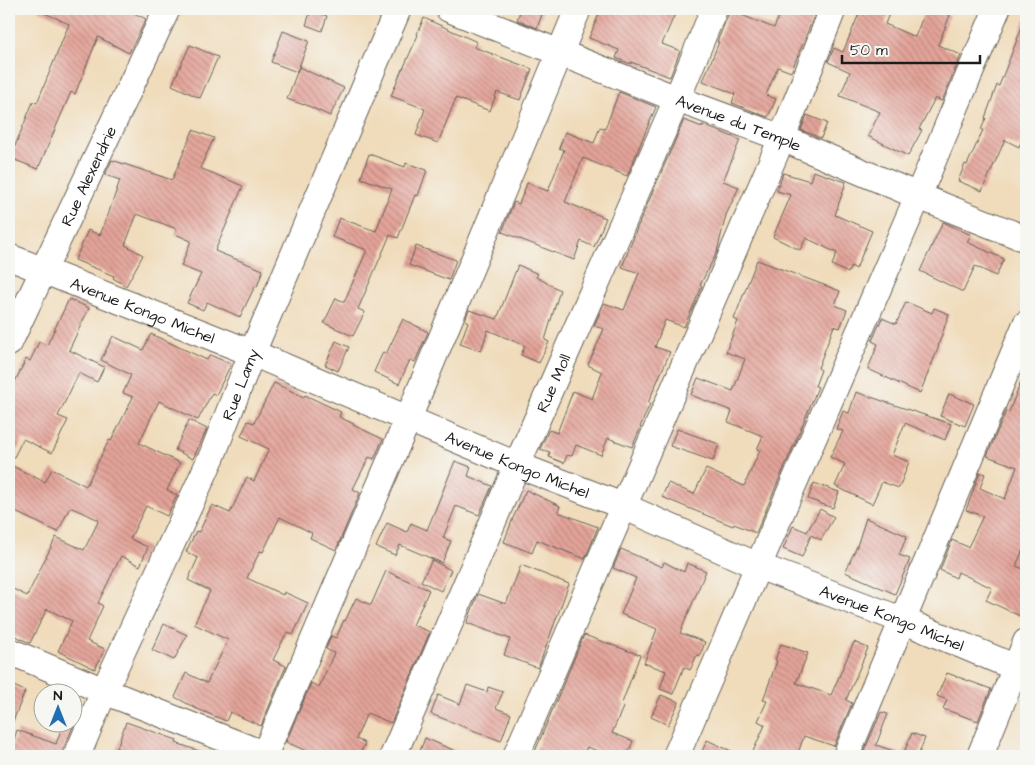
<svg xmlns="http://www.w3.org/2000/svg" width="1035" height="765" font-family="'Architects Daughter',sans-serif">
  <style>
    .building { fill: url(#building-back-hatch) }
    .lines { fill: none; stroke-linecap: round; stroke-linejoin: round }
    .minor-casing { stroke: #665f54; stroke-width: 28 }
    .minor { stroke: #fff; stroke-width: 26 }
    .labels { text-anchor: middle; stroke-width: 5; stroke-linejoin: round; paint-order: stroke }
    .street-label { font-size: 16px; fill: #1c1c1c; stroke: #f6f6f2 }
  </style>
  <defs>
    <pattern id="building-back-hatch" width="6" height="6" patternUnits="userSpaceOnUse" patternTransform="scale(1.25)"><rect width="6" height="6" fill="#e4a49a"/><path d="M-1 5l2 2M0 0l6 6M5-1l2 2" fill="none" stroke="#b8857d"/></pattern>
  </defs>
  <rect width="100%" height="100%" fill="#f6f6f2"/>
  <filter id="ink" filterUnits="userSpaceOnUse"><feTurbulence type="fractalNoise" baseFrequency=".02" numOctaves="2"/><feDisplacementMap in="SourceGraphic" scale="10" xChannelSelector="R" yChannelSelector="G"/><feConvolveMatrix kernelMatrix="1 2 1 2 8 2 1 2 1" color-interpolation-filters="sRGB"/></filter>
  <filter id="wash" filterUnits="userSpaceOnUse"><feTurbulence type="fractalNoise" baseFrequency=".0096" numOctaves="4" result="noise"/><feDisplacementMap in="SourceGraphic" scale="20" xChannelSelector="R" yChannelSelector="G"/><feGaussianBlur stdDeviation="1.12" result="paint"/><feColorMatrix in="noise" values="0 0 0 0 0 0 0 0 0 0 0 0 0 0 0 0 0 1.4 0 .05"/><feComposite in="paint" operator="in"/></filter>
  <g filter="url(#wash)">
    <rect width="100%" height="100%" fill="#f0dcbb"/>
    <g id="blocks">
      <g class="building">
        <path d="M36,9H126L146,19L129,53L98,37L75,94L71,92L38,169L10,158L33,102L37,103L69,24Z"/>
        <path d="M521,9H544L537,28L517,20Z"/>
        <path d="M601,9H677L662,44L680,51L670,77L631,62V64L616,58L619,50L589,38Z"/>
        <path d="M782,9H817L791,72L778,67L766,95L776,99L768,117L732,103L735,94L703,81L719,42H717L728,15L729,10L774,28Z"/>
        <path d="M861,9H891L885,24L915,37L926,9H933L950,15L938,45L961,55L942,101L935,98L919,129L922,130L908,156L868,136L880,112L840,96L850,72L828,62L834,48L843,52Z"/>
        <path d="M311,10L327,16L322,31L306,25Z"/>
        <path d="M424,18L477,42L474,47L532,69L520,100L497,92L490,111L456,98L438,143L416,135L425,109L391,96L402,69H403L418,35L417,34Z"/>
        <path d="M1025,19H1026V141L1022,139L1019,147L1005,140L982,191L958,181L965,164L967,165L983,130H981L986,118H985L997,85L999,86Z"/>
        <path d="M283,31L309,41L297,72L271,62Z"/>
        <path d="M190,45L218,57L200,98L172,85Z"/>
        <path d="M299,67L344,88L330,116L304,104V105L287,99Z"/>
        <path d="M619,92L656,107L627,176L583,158L565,202L606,218L594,247L581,241L574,260L502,232L514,202L519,204L527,183L548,191L564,150L559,148L565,132L594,143L600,127L605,129Z"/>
        <path d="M807,115L827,123L821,138L801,130Z"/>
        <path d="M684,120L702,127V125L721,132L740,140L723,181L739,187L726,215L717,252L700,285L702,286L684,327L665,320L655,347L670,352L648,403L650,404L640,427H641L632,447L608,438L601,455L576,445L572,456L567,455L564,463L549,457L550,452L540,449L549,430L557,433L573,391L592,399L602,372L588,365L604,329L594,326L604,303L624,310L639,273L622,267L638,226Z"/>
        <path d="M193,130L214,138L200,168L243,186L215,251L263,270L257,287L255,286L240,317L207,302L203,310L187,303L201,274L181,266L191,241L175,234L177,229L137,214L125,245L143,255L126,286L113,278L114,276L75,260L88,230L100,235L109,212L120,180L105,175L112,160L172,180Z"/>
        <path d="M369,154L405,167L406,163L427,170L418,196L415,195L398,238L390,235L358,309L365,312L353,336L324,323L336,298L344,302L367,250L332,237L339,218L376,231L392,189L361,178Z"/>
        <path d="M813,171L846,182L835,215L872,231L856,269L851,266L848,273L832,265L837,253L806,238L800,250L773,237L791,195L777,191L783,173L810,181Z"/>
        <path d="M943,222L971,235L967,242L1004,259L996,276L975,266L963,292L920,271Z"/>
        <path d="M416,246L456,260L449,280L409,265Z"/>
        <path d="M757,260L840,291L835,305L847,310L840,328L834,326L818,368L821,370L815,386L818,387L802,426L756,533L734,524L733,526L703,514L662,497L668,483L694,494L706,469L744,486L760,450L757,449L763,436L728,422L732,411L691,395L698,378L733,391L745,359L726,352L738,321L734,319Z"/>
        <path d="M518,265L538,274L536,277L560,290L545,340L549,342L539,363L521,355L525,346L488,330L481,351L460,344L468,322L465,320L469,310L497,319Z"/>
        <path d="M69,299L89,308L69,350L104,367L97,382L79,373L58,416L68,420L52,453L23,439L10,465L45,482L52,469L86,486L109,440L111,441L133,397L123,393L131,375L101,360L113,336L143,350L151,334L207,360L210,355L231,364L216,395L212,393L198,420L159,401L139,443L180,463L167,490L177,495L167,516L146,506L130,539L148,547L140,566L121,556L98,603L103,606L87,641L105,649L95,669L58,651L72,621L47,609L30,643L9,633V587L27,596L56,537L84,550L99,520L70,507L58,532L9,509V394L26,359L30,361L39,342L47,345Z"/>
        <path d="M906,302L932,313L934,308L949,314L938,346H939L920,393L868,369L878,344L872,341L882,318L896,324Z"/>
        <path d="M403,319L428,332L415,362L410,360L399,384L374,372L383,352L386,354Z"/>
        <path d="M336,341L349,347L338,371L325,365Z"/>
        <path d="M1025,371L1026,543L1016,566L1026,570V619L986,600L992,588L958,572L956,578L940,570L952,540L968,547L983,516L966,510L980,472L985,474L980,488L1005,499L1017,467L987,456L1006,411L1009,412Z"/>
        <path d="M274,383L304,397L305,395L341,412L339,417L354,424L353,425L383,439L374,459L369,457L353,489L360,493L336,550L310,538L312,533L280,517L263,552L260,551L247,578L283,595L284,592L308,603L293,635L287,632L273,660L286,666L261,726L230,712L226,721L195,708L175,697L186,673L207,683L228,640L194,624L210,591L188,580L198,558L186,552L196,531L199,532L212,505L230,513L247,477L254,481L269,449L241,436L248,421L254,423Z"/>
        <path d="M856,392L951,424L945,440L905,423L892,455L909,462L899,488L882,482L872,504L835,486L845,464L830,457L843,431L836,429L843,411L849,413Z"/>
        <path d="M949,394L974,404L965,426L940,416Z"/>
        <path d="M189,420L207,429L193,459L175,450Z"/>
        <path d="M677,429L719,444L713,461L670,446Z"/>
        <path d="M455,461L471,467L468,476L492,486L479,515L456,506L443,538L451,541L442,563L400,545L395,555L376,547L387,523L407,532L411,523L427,530Z"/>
        <path d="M814,483L839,492L833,508L808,499Z"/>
        <path d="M526,490L560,506L558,512L598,527L585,559L537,540L532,553L504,542L513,518Z"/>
        <path d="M820,509L834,517L821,540L811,535L802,557L783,549L793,526L807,532Z"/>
        <path d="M866,518L907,536L899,555L910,559L895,594L845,572L857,546Z"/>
        <path d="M621,549L662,567L664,562L684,572L687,563L706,571L680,633L705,642L700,656L697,655L690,670L684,667L673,694L660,689L666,671L644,663L657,629L621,614L636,578L613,568Z"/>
        <path d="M432,560L451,570L441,591L421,581Z"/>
        <path d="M521,565L569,584L538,668L504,655L510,639L467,623L478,594L506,604Z"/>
        <path d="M386,571L429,590L413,625L430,632L391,723L367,713L356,739L365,743L359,756H318L286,742L311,683L319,687L334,653L326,649L331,636L336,638L344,620L345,621L356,598L371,605Z"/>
        <path d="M164,624L187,635L174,660L152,650Z"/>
        <path d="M584,635L640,655L622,703L624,705L612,733L633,741L627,756H612L587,747L583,756H533Z"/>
        <path d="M854,642L868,648L846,700L852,703L834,746L804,736L797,756H751L765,725L758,721L767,701L763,700L777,661L775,660L781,644L808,653L796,683L831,695Z"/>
        <path d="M947,673L991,689L978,721L943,709L947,700L937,696Z"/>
        <path d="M9,684L25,691L10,729H9Z"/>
        <path d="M467,685L487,692L488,687L503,692L496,708L511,714L501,741L431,714L438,695L460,704Z"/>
        <path d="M661,695L679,702L668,725L651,717Z"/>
        <path d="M881,712L888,714L876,745L903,754V755L912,733L925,738L918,756H862Z"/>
        <path d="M64,722H75L63,750L62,756H9L17,730L56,744Z"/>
        <path d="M126,722L177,740L176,743L208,754L207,756H114Z"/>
        <path d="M425,738L467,756H418Z"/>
        <path d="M707,740L742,756H700Z"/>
      </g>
    </g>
  </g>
  <g filter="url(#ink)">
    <use href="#blocks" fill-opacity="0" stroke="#665f54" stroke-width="1"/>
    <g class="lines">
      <defs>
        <g id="minor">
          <path id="s1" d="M449,9L677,99L782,138L918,196L1026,239"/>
          <path id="s2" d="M9,257L252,353L517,465L623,506L758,566L902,620L1026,672"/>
          <path id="s3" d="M9,343L167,9"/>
          <path d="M9,651L104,691L268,756"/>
          <path id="s4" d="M77,756L104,691L212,456L252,353L398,9"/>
          <path d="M264,756L408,419L578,9"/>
          <path id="s5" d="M393,756L517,465L677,99L714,9"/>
          <path d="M516,756L782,138L833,9"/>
          <path d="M676,756L918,196L997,9"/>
          <path d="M846,756L1026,324"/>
          <path d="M980,756L1026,642"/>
        </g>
      </defs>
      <use href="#minor" class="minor-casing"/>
      <use href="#minor" class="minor"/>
    </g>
  </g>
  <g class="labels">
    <g class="street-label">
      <text dy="6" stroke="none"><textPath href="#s1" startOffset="311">Avenue du Temple</textPath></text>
      <text dy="6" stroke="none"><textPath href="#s3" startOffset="185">Rue Alexendrie</textPath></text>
      <text dy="6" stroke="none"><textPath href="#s2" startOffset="144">Avenue Kongo Michel</textPath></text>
      <text dy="6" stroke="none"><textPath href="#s5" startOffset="406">Rue Moll</textPath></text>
      <text dy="6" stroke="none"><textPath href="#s4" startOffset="406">Rue Lamy</textPath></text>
      <text dy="6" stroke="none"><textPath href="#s2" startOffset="549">Avenue Kongo Michel</textPath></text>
      <text dy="6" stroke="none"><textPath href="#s2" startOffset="954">Avenue Kongo Michel</textPath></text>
    </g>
  </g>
  <rect width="1035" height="765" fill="none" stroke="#f6f6f2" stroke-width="30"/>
  <g transform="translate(58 708)"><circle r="24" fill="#f6f6f2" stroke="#9f9f9c"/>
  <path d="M0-4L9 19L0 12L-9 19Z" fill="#1f6fb2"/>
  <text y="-8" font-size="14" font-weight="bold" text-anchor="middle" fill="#1c1c1c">N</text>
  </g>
  <path d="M842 55v8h138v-8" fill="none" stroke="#1c1c1c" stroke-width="2.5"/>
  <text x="850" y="55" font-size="15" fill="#1c1c1c" stroke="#f6f6f2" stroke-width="4" paint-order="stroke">50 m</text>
</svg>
